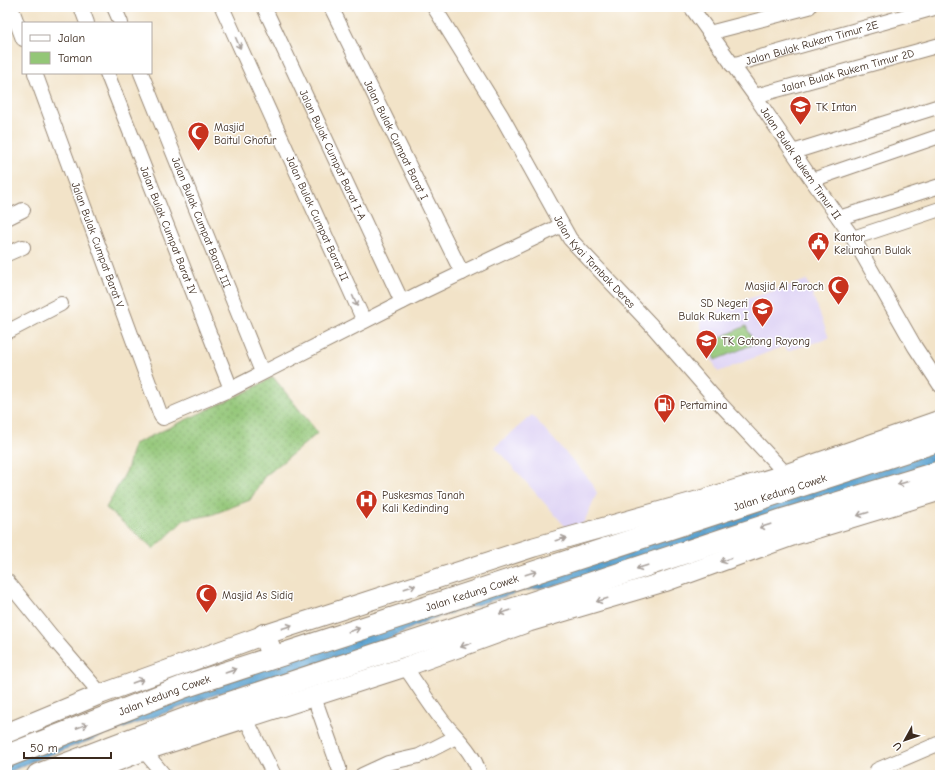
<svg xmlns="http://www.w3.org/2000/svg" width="947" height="782" font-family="'Comic Neue',sans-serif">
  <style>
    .built { fill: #dfd4f5 }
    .green { fill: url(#green-dots); stroke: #67784a }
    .pitch { fill: #93c677; stroke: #67784a }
    .water { fill: url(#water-ripples); stroke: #4a6677 }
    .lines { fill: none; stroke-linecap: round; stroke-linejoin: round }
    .minor-casing { stroke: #968673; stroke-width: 16 }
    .secondary-casing { stroke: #968673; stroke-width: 21 }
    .trunk-casing { stroke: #968673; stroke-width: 24 }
    .minor { stroke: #fff; stroke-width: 14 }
    .secondary { stroke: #fff; stroke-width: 19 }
    .trunk { stroke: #fff; stroke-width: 22 }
    .oneway { stroke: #a79f9a }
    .labels { text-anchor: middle; stroke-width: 3; stroke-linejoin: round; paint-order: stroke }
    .street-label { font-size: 11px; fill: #3b2a1e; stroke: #fff }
    .poi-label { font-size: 11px; fill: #3b2a1e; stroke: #fff; text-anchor: start }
  </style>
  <defs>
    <pattern id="green-dots" width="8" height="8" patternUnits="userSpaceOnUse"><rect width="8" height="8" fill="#93c677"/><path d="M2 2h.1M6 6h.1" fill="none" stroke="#79a161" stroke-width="1.8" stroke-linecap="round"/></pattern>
    <pattern id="water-ripples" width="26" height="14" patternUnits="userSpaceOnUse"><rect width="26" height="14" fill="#59a1d0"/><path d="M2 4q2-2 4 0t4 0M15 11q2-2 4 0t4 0" fill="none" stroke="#4b83a8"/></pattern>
  </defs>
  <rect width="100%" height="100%" fill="#fff"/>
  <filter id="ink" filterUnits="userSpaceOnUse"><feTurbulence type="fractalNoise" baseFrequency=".025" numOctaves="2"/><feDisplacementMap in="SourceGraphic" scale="8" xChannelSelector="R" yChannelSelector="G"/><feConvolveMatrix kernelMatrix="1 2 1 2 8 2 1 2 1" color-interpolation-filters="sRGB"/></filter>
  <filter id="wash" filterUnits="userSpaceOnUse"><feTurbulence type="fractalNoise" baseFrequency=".012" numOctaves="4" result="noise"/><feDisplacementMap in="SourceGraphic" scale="16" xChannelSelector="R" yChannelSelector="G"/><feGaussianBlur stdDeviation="0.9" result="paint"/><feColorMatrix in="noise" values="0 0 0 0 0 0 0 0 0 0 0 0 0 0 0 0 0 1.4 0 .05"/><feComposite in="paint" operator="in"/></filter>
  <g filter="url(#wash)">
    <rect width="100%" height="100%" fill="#f2e3c8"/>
    <g class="built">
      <path d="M807,280L829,338L788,351L784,346L718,372L704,344L700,319L732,304Z"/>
      <path d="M532,415L590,480L597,493L584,522L571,533L495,447Z"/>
    </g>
    <path class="green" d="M273,377L318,433L264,477L250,500L211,515L184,520L154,549L106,508L127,470L134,444L248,391Z"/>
    <path class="pitch" d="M746,326L754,344L715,360L708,343Z"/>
    <path class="water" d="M940,446V462L553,586L522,591L428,620L383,642L259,684H245L33,761L7,773V760L160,702Z"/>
  </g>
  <g filter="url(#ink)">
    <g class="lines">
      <defs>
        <g id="minor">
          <path d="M11,7L23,39"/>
          <path d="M81,7L87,23"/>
          <path d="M114,7L121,23"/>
          <path id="s1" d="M222,7L364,321"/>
          <path id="s2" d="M264,7L402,302"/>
          <path id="s3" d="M331,7L462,273"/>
          <path id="s4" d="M434,7L501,115L570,239L654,328L713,396L786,474L791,480"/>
          <path id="s5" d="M691,7L755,96L812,180L853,238L915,347L940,385"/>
          <path d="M709,33L809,7"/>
          <path id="s6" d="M732,65L938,7"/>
          <path id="s7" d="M35,73L161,416L163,418L231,389L422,292L562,225"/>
          <path id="s8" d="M107,73L231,389"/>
          <path id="s9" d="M141,73L262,372"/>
          <path id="s10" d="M755,96L940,45"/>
          <path d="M793,152L940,106"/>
          <path d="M812,180L940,136"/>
          <path d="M7,218L23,210"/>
          <path d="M839,218L940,186"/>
          <path d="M853,238L940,209"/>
          <path d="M7,254L23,247"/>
          <path d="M7,332L61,304"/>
          <path d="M7,581L58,644L101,694"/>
          <path d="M405,667C417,684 429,703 442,720C456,738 474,752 480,775"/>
          <path d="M314,697L339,768"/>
          <path d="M246,719L274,775"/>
          <path d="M144,751L164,775"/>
          <path d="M877,770L940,743"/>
          <path d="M362,775L388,763L419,756L456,737"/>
        </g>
        <g id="secondary">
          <path d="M7,733L101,694L264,635L534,547L704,499L786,474L940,420"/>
          <path d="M82,775L144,751L405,667L529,622L664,582L792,536L940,491"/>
        </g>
        <g id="trunk">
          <path d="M264,635L273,657"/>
          <path id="s11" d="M7,756L183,687L940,440"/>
          <path d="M38,775L209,710L786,519L940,472"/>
        </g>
      </defs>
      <use href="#minor" class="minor-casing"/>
      <use href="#secondary" class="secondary-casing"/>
      <use href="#trunk" class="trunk-casing"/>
      <use href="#minor" class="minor"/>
      <use href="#secondary" class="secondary"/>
      <use href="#trunk" class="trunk"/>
    </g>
    <defs><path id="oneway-shaft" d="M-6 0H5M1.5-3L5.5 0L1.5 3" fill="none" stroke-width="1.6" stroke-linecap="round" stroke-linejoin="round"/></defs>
    <g class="oneway">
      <use href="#oneway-shaft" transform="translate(238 43) rotate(66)"/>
      <use href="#oneway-shaft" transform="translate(355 301) rotate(66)"/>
      <use href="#oneway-shaft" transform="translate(903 483) rotate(163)"/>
      <use href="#oneway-shaft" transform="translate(863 514) rotate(163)"/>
      <use href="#oneway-shaft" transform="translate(765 526) rotate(162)"/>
      <use href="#oneway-shaft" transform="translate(561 539) rotate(-16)"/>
      <use href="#oneway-shaft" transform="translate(726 560) rotate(160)"/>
      <use href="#oneway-shaft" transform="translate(642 567) rotate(162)"/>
      <use href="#oneway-shaft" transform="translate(531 573) rotate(-18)"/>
      <use href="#oneway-shaft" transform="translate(410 587) rotate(-18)"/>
      <use href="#oneway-shaft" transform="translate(602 600) rotate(163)"/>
      <use href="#oneway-shaft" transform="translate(505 612) rotate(162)"/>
      <use href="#oneway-shaft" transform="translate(287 627) rotate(-18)"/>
      <use href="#oneway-shaft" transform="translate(354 630) rotate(-18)"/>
      <use href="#oneway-shaft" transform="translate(466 645) rotate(160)"/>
      <use href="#oneway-shaft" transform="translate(231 671) rotate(-19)"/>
      <use href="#oneway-shaft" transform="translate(138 681) rotate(-20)"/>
      <use href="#oneway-shaft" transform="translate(82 726) rotate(-21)"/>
    </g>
  </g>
  <defs>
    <symbol id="school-pin" viewBox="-11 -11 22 30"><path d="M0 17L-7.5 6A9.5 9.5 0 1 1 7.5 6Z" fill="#c8321e" stroke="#fff"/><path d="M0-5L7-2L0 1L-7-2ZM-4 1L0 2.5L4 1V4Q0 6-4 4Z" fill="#fff"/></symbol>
    <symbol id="mosque-pin" viewBox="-11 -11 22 30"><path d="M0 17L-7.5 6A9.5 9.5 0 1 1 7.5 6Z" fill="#c8321e" stroke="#fff"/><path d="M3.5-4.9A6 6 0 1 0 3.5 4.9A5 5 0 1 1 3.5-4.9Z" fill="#fff"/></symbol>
    <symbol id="civic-pin" viewBox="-11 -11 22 30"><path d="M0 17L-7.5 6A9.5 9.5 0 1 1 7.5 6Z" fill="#c8321e" stroke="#fff"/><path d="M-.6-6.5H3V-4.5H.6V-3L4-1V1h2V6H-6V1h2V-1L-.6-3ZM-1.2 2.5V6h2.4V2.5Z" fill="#fff"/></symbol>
    <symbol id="fuel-pin" viewBox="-11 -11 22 30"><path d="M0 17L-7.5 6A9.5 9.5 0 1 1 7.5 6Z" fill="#c8321e" stroke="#fff"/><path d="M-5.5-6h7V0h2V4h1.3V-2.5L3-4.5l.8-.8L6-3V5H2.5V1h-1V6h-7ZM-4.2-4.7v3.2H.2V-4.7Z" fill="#fff"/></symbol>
    <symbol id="hospital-pin" viewBox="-11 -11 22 30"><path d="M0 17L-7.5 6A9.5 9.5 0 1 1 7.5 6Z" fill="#c8321e" stroke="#fff"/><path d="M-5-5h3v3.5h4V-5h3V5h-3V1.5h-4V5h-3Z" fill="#fff"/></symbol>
  </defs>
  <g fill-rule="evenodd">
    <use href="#school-pin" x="788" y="94" width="25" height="34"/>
    <use href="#mosque-pin" x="186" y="120" width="25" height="34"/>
    <use href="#civic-pin" x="806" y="230" width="25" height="34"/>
    <use href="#mosque-pin" x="826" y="274" width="25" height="34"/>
    <use href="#school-pin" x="750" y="296" width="25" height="34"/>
    <use href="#school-pin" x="694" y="328" width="25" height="34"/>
    <use href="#fuel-pin" x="652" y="392" width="25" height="34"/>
    <use href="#hospital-pin" x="354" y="488" width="25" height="34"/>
    <use href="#mosque-pin" x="194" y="582" width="25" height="34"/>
  </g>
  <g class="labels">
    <g class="street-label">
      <text dy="4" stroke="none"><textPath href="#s6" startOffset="83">Jalan Bulak Rukem Timur 2E</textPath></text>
      <text dy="4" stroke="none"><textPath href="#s10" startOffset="96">Jalan Bulak Rukem Timur 2D</textPath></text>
      <text dy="4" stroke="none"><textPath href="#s3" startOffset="148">Jalan Bulak Cumpat Barat I</textPath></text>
      <text dy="4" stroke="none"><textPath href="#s2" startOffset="163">Jalan Bulak Cumpat Barat I-A</textPath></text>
      <text dy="4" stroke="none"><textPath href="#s5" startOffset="191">Jalan Bulak Rukem Timur II</textPath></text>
      <text dy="4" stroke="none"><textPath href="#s1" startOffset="232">Jalan Bulak Cumpat Barat II</textPath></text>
      <text dy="4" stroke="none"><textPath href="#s9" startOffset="161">Jalan Bulak Cumpat Barat III</textPath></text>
      <text dy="4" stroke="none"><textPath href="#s8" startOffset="169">Jalan Bulak Cumpat Barat IV</textPath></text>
      <text dy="4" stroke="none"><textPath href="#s7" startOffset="183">Jalan Bulak Cumpat Barat V</textPath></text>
      <text dy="4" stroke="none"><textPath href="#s4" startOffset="302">Jalan Kyai Tambak Deres</textPath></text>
      <text dy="4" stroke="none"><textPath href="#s11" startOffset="817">Jalan Kedung Cowek</textPath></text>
      <text dy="4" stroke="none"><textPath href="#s11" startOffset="493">Jalan Kedung Cowek</textPath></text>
      <text dy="4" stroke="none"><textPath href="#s11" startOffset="169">Jalan Kedung Cowek</textPath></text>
    </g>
    <g class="poi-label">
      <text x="816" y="111">TK Intan</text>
      <text x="214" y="131">Masjid<tspan x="214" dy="13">Baitul Ghofur</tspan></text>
      <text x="834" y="241">Kantor<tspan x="834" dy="13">Kelurahan Bulak</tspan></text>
      <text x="824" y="290" text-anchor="end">Masjid Al Faroch</text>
      <text x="748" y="307" text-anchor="end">SD Negeri<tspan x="748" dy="13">Bulak Rukem I</tspan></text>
      <text x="722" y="345">TK Gotong Royong</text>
      <text x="680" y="409">Pertamina</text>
      <text x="382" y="499">Puskesmas Tanah<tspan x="382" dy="13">Kali Kedinding</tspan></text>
      <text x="222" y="599">Masjid As Sidiq</text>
    </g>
  </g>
  <rect width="947" height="782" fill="none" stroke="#fff" stroke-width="24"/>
  <rect x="22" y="22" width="130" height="52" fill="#ffffff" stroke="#b1aaa5"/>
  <rect x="30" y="35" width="20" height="6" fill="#ffffff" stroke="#b1aaa5"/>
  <text x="58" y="42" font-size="12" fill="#3b2a1e">Jalan</text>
  <rect x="30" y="52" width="20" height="12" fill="#93c677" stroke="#b1aaa5"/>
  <text x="58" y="62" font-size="12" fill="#3b2a1e">Taman</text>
  <g transform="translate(905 740) rotate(230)" stroke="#ffffff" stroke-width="3" paint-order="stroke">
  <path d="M0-3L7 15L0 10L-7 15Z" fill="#3b2a1e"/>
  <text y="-6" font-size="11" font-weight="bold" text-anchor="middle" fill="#3b2a1e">U</text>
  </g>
  <path d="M24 752v6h87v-6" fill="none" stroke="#3b2a1e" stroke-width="2"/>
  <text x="30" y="752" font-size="12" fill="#3b2a1e" stroke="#ffffff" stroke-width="3" paint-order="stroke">50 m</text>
</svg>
